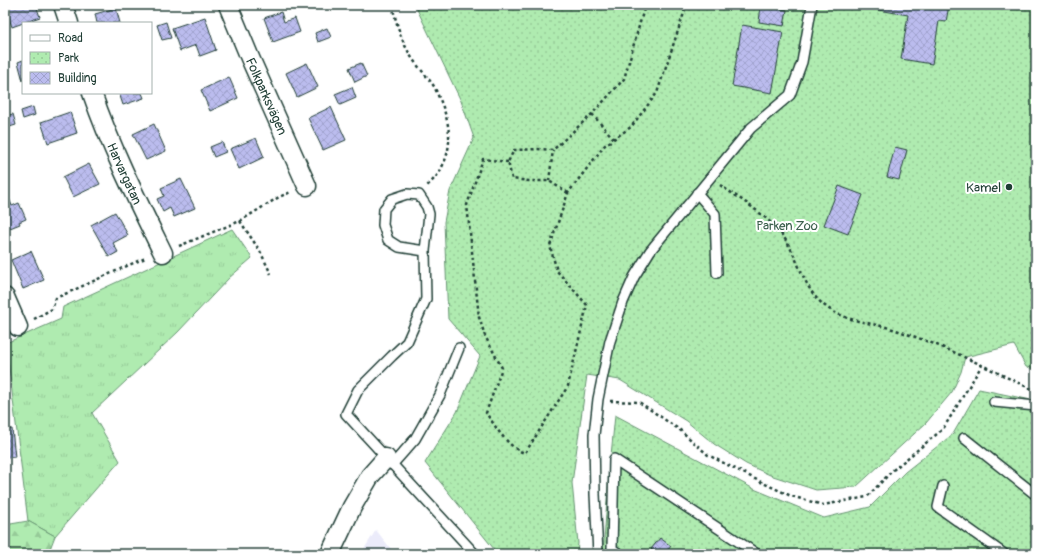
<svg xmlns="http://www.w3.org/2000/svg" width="1041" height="559" font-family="Pangolin,sans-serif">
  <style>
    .built { fill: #ebebfa }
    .grass { fill: url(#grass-tufts); stroke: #679472 }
    .forest { fill: url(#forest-firs); stroke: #679472 }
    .park { fill: url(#park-dots); stroke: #679472 }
    .building { fill: url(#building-cross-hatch); stroke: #1f3d34 }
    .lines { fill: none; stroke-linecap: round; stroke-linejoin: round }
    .service-casing { stroke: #1f3d34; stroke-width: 12 }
    .minor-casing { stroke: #1f3d34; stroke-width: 21 }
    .path { stroke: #1f3d34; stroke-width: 2.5; stroke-dasharray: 3 3; stroke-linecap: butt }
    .service { stroke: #fff; stroke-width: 9 }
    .minor { stroke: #fff; stroke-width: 18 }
    .poi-dot { fill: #1f3d34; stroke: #fff; stroke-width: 1.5 }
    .labels { text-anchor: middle; stroke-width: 4; stroke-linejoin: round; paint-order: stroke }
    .street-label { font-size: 13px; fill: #1f3d34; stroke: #fff }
    .poi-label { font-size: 13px; fill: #1f3d34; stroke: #fff; text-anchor: end }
    .park-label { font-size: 13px; fill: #3c604d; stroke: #fff }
  </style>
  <defs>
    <pattern id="grass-tufts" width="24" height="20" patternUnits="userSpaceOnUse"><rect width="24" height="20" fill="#afebb0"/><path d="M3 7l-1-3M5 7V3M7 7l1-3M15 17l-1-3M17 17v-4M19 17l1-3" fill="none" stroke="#96ca98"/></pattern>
    <pattern id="forest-firs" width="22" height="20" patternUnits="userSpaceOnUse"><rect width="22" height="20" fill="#afebb0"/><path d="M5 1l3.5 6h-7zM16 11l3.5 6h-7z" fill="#96ca98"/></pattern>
    <pattern id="park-dots" width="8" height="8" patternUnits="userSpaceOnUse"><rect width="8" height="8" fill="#afebb0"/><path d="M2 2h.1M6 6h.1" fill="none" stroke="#96ca98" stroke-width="1.8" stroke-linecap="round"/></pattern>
    <pattern id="building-cross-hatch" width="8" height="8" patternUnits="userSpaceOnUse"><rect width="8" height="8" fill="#bbbcee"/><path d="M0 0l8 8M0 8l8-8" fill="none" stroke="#a0a2cd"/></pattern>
  </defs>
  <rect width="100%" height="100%" fill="#fff"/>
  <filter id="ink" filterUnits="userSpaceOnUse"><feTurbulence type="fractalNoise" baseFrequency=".025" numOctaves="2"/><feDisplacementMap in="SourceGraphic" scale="8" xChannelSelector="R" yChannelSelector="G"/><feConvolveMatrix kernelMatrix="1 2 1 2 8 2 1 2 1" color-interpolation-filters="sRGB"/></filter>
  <g filter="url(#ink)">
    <path class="built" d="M376,530L395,554H361Z"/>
    <path class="grass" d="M232,229L252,258L229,278L178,332L92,413L120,461L55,536L28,521L6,343L61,319L63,307Z"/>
    <path class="forest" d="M28,521L55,536L48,554H5V525Z"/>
    <g class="park">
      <path d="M415,5H1036V369L1026,367L1014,345L965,357L961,372L952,392L926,423L856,487L816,490L770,475L746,464L714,444L686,421L620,380L587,375L572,483L578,543L577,554H498L425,463L457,412L480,356L448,319L444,222L450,191L474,138L461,101Z"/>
      <path d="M979,389L1036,401V554H603L608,486L615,415L754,489L824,518L870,507L905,472L953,434Z"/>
    </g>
    <g class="building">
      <path d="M8,5H36L40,17L12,27L5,6Z"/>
      <path d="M855,5H949L946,22L939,21L932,64L901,59L908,15L855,6Z"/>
      <path d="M761,6L787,10L784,26L759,22Z"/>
      <path d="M116,8L120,23H97L95,14Z"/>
      <path d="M281,12L284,22L295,18L300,32L273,42L264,18Z"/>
      <path d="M205,17L216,50L200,56L196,45L180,51L172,28Z"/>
      <path d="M166,22L171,38L162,40L157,25Z"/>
      <path d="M742,25L783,32L772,93L732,86Z"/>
      <path d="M327,28L331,37L318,42L315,33Z"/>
      <path d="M23,60V81L18,62Z"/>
      <path d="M307,63L318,87L297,97L286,73Z"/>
      <path d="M361,63L367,76L355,82L349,68Z"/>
      <path d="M229,77L238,98L210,111L201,90Z"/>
      <path d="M352,87L356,98L340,105L335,94Z"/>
      <path d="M119,93H142L144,98L123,105Z"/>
      <path d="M33,107L35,115L23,119L21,111Z"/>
      <path d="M331,107L346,140L323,150L308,118Z"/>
      <path d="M70,112L77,133L48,143L41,122Z"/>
      <path d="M13,114L16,125L6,128L5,124V116Z"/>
      <path d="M154,124L166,151L146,160L133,134Z"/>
      <path d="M256,138L264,157L239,169L230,149Z"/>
      <path d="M222,142L226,152L214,157L210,147Z"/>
      <path d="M895,147L907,150L899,180L887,177Z"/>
      <path d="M89,164L100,184L73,197L63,177Z"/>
      <path d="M181,179L195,208L174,217L170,208L163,212L157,199L164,196L161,188Z"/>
      <path d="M839,186L863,195L848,234L824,225Z"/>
      <path d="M5,193H7L12,206L19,203L26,219L19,222L20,224L5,230Z"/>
      <path d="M115,212L128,235L113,243L118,252L109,257L91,225Z"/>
      <path d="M31,251L44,280L23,289L11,260Z"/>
      <path d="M12,429L15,457L5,458V430Z"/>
      <path d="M660,538L671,546L665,554H657L651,549Z"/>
    </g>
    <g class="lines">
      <defs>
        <g id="service">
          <path d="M697,193L715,214L717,273"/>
          <path d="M425,251L399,247L388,240L383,225L384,209L392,199L407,194L419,195L427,207L429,214L425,251L426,299L407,342L392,356L358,390L346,414L475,554"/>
          <path d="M994,402L1036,406"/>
          <path d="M964,438L1036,495"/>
          <path d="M392,465L415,439L440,395L459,348"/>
          <path d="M943,486L938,507L1004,554"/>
          <path d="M598,554L595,494L594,435L598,399L610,341L623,302L634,277L650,251L751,128L790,95L802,62L812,5"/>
          <path d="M620,554L612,549L614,459L757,554"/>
        </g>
        <g id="minor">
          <path d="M63,5L69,23"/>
          <path id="s1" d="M228,5L250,58L307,186"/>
          <path id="s2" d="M92,93C111,148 137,200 163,253"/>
          <path d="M5,297L18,327"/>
          <path d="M330,554L352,507L370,476L386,458"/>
        </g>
      </defs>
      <use href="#service" class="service-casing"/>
      <use href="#minor" class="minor-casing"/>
      <g class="path">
        <path d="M392,5C396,21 400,37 408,51C415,65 427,75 435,88C437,93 439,98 441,102C450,124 453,146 442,167C439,175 433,180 427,186"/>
        <path d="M592,114L614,139"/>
        <path d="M508,162L483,159L467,205L479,317L485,336L502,368L486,413C496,427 508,448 525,453L568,386L587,305L557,271L550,246L568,193L605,145L631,127L657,93L684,13L685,5"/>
        <path d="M549,181L553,150"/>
        <path d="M720,185C743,201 775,220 788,244C800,264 805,291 825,306C846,323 874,322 899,331C921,339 944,347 966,358C987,367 1008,378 1029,388L1036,390"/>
        <path d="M568,193L549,181H529L512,179L508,162L514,150L538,149L553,150L592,114L624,79L645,5"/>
        <path d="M240,221L260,251L271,274"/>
        <path d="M179,246L240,221L279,197L291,192"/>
        <path d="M34,319L52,309L56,298L138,261L146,258"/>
        <path d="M610,401L639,402L680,430L708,455L761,482L791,496L823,505L867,497L893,470L943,429L982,365"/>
      </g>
      <use href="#service" class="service"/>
      <use href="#minor" class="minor"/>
    </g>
  </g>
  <circle class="poi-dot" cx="1009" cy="187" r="4"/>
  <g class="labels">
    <g class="street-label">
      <text dy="5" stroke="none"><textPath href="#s1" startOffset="99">Folkparksvägen</textPath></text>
      <text dy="5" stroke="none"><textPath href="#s2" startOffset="87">Harvargatan</textPath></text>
    </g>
    <g class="poi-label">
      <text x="1001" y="192">Kamel</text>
    </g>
    <g class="park-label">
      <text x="787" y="230">Parken Zoo</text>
    </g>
  </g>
  <rect width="1041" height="559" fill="none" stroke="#fff" stroke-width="20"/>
  <rect x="10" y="10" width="1021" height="539" fill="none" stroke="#1f3d34" stroke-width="1.5" filter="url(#ink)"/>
  <rect x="22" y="22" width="130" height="72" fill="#ffffff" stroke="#a5b1ae"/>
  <rect x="30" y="35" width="20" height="6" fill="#ffffff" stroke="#a5b1ae"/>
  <text x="58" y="42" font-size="12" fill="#1f3d34">Road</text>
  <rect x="30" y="52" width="20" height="12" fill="url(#park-dots)" stroke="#a5b1ae"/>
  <text x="58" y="62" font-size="12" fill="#1f3d34">Park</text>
  <rect x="30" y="72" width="20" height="12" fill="url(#building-cross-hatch)" stroke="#a5b1ae"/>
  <text x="58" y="82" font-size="12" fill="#1f3d34">Building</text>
</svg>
